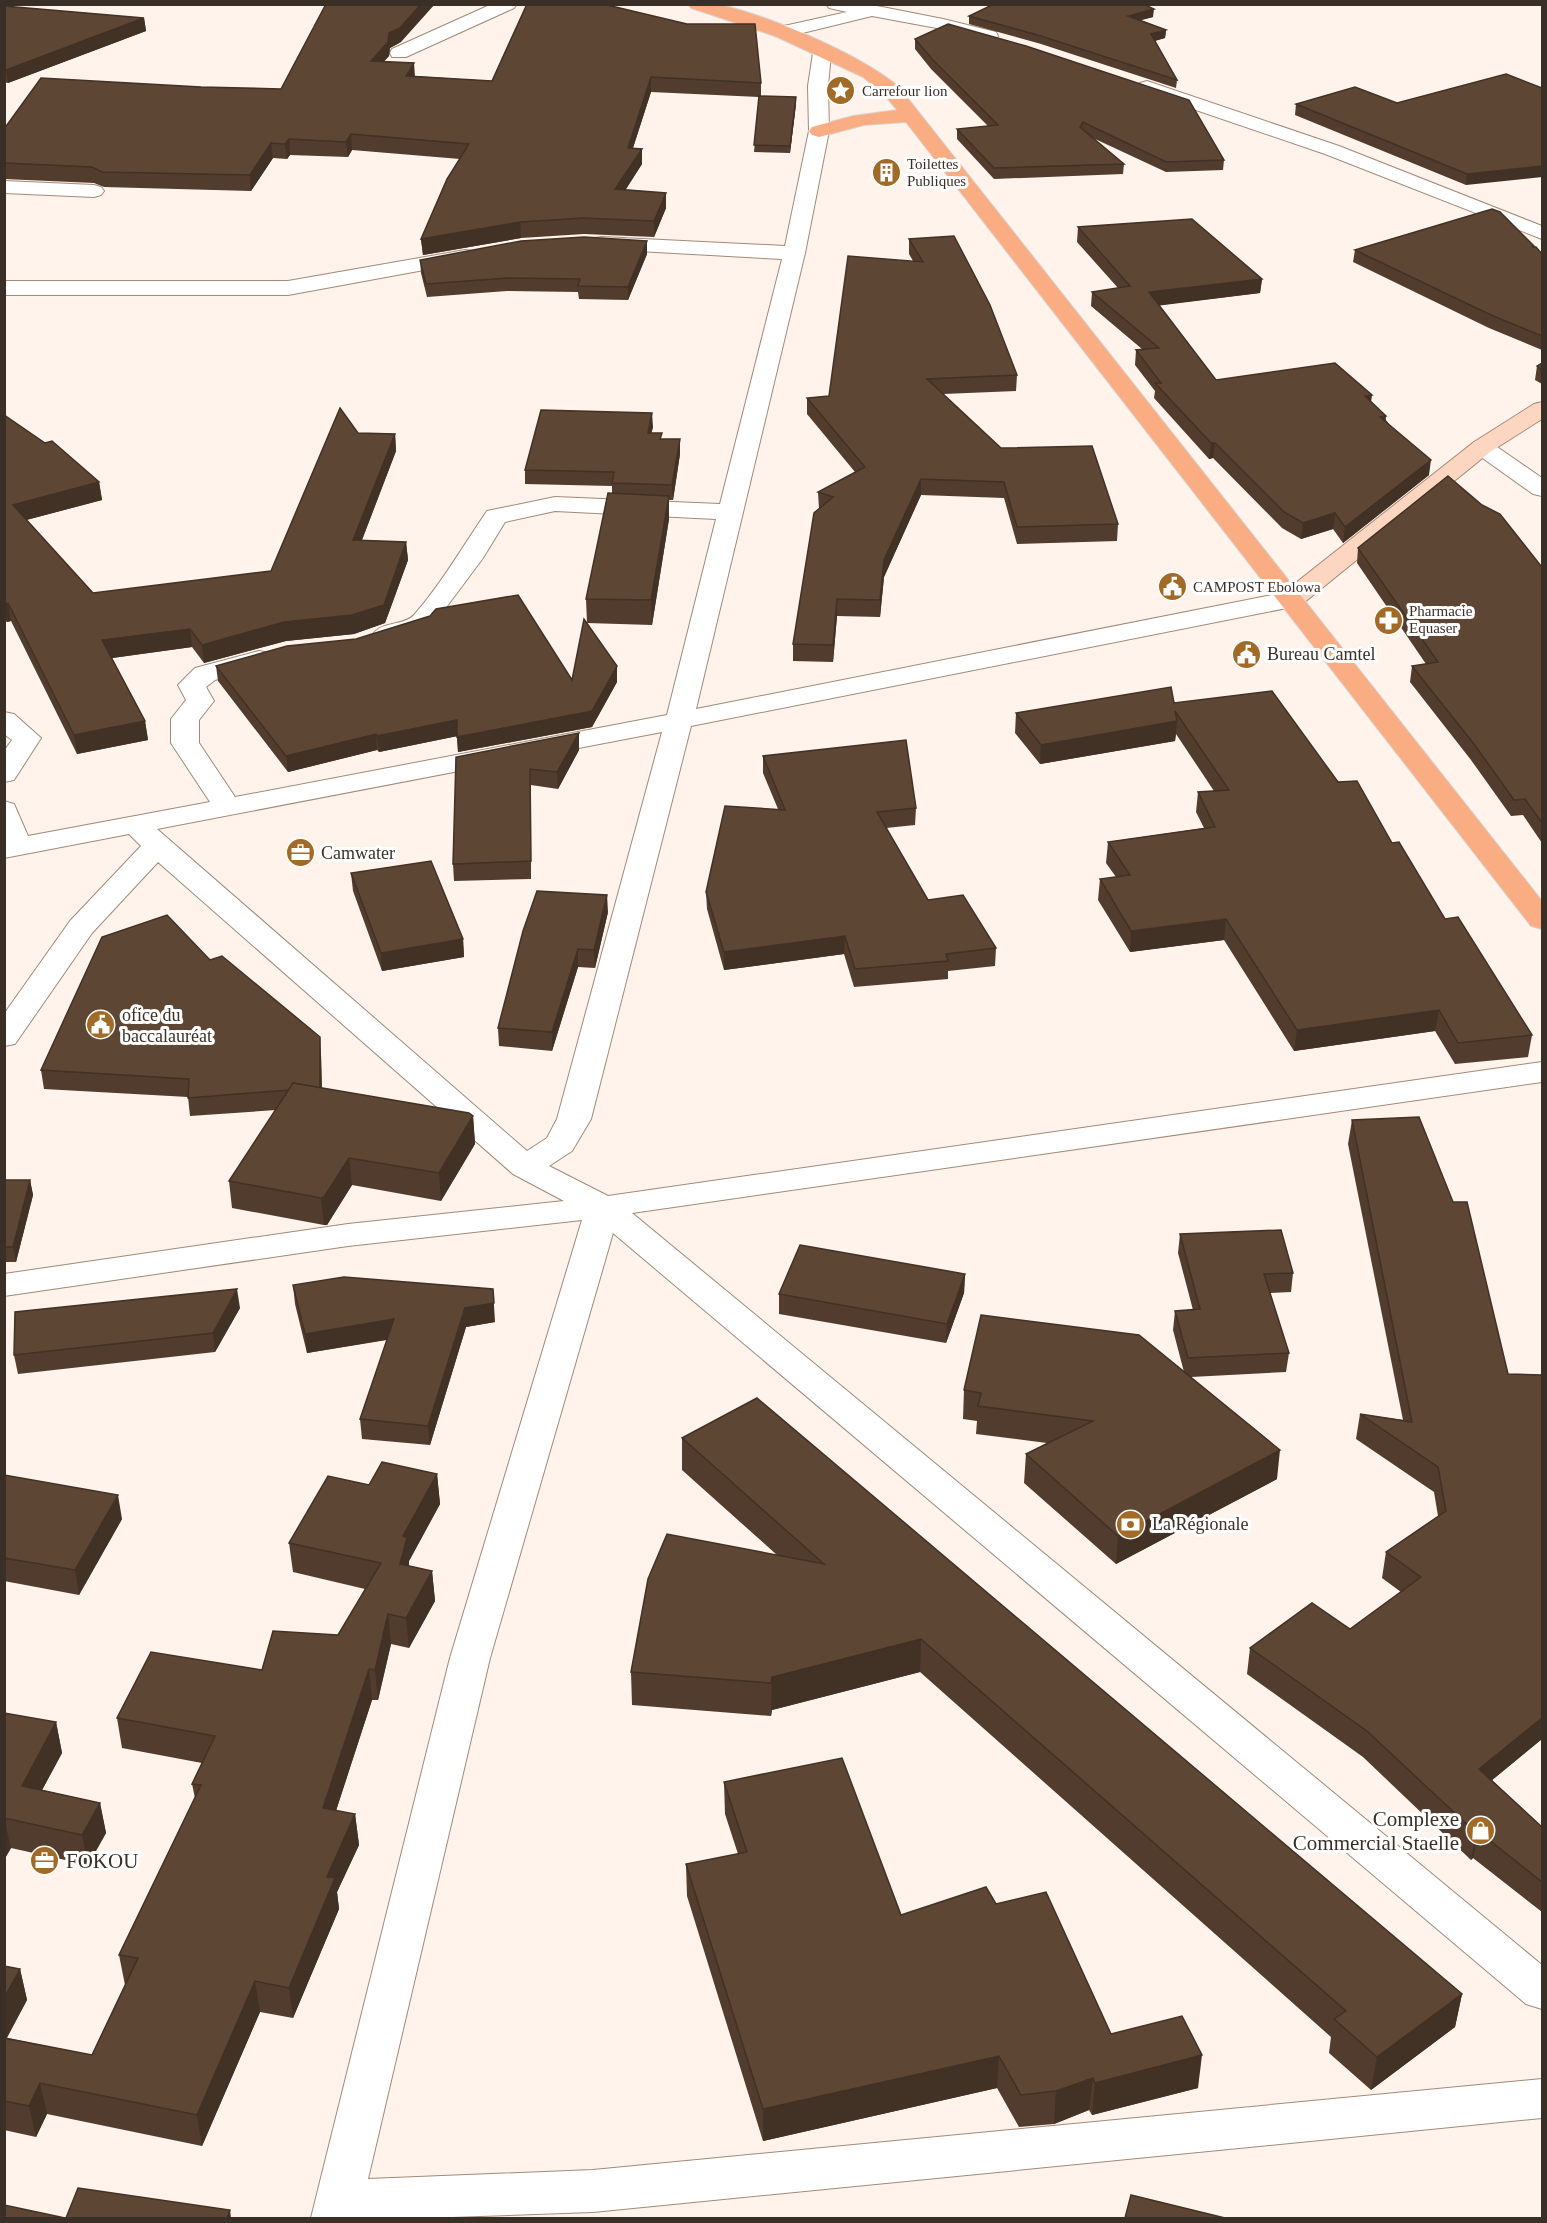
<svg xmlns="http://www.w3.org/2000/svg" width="1547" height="2223" font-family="Georgia,serif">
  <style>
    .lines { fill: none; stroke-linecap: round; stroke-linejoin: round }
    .minor-casing { stroke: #a48976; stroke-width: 2 }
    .secondary-casing { stroke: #a48976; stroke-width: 2 }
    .primary-casing { stroke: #d8d5d4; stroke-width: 2 }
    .minor { fill: #fff; fill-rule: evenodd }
    .secondary { fill: #fcd6c0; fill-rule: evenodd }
    .primary { fill: #faad82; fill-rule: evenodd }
    .wall { fill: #513c2e }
    .shaded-wall { fill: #423125 }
    .building { fill: #5e4635; stroke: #423125; stroke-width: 1.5 }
    .labels { text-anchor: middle; stroke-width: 6; stroke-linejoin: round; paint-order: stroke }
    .far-poi-label { font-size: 15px; fill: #3a2f27; stroke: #fff; text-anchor: start }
    .poi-label { font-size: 18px; fill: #3a2f27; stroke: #fff; text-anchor: start }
    .near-poi-label { font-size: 21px; fill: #3a2f27; stroke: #fff; text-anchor: end }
  </style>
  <rect width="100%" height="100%" fill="#fff3eb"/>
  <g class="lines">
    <defs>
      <g id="minor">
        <path d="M492,4H517L514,8L406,57H392L390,53L392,49Z"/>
        <path d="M826,4H867L943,19L996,32L998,36L996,40L989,42L942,29L872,16L782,38L775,36L773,32L775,28L847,12L829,8Z"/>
        <path d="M822,47L829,49L831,53L828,86L829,131L805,253L696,709L1292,591L1301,593L1305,599L1301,605L1292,607L691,726L591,1119L572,1151L549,1166L608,1196L1542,1062V1082L632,1213L1542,1965V2009L1526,2004L613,1233L490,1658L368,2179L593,2170L1542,2079V2118L593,2212L422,2218H311L450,1658L582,1220L348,1246L4,1296V1274L348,1224L564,1201L513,1174L158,862L92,933L15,1044L4,1046V1014L70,921L141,846L129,834L4,858V801L14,804L28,836L210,802L171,743V719L186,700L178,685L195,668L259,651L269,653L272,659L269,665L215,680L206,687L214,701L199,720V743L235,797L667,715L716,519L555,511L505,522L483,558L430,629L386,642L377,640L373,634C382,621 404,626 414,615C442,583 463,546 487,511L555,497L720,504L782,259L602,249L594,248L591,243L594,238L602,237L785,246L809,131L808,86L813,53L815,49ZM662,732L557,1119L547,1138L527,1151L157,829Z"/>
        <path d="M1147,81L1339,146L1542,226V239L1325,154L1140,91L1137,87L1140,83Z"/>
        <path d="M4,181L94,185L101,187L104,191L101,195L94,197L4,193Z"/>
        <path d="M465,250L473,251L476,256L473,261L288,295H4V281H288Z"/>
        <path d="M1482,440L1490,442L1542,478V496L1533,494L1474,452L1470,447L1474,442Z"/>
        <path d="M4,712L14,714L41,738L14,780L4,782V751L12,740L4,734Z"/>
      </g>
      <path id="secondary" d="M1542,402V419L1490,452L1301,605L1292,607L1283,605L1279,599L1283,593L1474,442L1534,404Z"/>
      <path id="primary" d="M688,4C699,4 711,3 721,5C772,17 857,53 898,86L1542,901V929L1531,926L906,122L864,125L819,137L812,135L809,131L812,127L853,116L897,110L884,94L863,77L775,36L691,8Z"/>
    </defs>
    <use href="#minor" class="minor-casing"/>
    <use href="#secondary" class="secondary-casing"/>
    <use href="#primary" class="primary-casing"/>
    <use href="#minor" class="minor"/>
    <use href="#secondary" class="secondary"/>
    <use href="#primary" class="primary"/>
  </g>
  <g class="wall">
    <path d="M527,4L761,83V96L796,97V104L790,153L754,152L759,97L651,92L633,148L642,164L625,190L666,208L654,237L584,234L521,238L423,255L421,239L460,159L352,150L348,157L290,155L287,159L273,158L251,191L104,187L94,183L4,179V129L201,87L281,89L401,42L390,48L389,56L384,61L415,76L492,81Z"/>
    <path d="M4,6L144,18L146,31L8,83L4,82Z"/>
    <path d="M969,16L1153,17L1140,20L1166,30L1165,38L1155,41L1177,80L1176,88L1041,44L969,24Z"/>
    <path d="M915,39L1224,160L1223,170L1166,172L1093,138L1124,164L1123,174L994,179L957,139V129L988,126L931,69L915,49Z"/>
    <path d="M1542,88L1466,185L1295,115L1296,104L1397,103Z"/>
    <path d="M1078,227L1262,279L1260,293L1159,305L1216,380L1371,401L1429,475L1343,543L1333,529L1301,539L1282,528L1213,458L1209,459L1154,398L1155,391L1135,365L1136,350L1142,349L1091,306L1092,292L1118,288L1077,242Z"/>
    <path d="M909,239L1017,375L1016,391L943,394L1001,448L1118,524L1117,541L1017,544L1004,498L921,495L884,577L880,617L837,616L833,662L793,661V644L819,509L818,492L855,472L807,414V398L829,396L913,261L909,254Z"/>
    <path d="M1534,247L1542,254V350L1489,328L1353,262L1355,250Z"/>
    <path d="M647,254L628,300L579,299L578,292L507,291L427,297L421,273L420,260Z"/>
    <path d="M1542,363V384L1535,380L1537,366Z"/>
    <path d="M4,415L99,482L102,500L26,520L93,593L271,571L358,433L395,434L396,451L362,540L406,542L408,560L385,623L354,634L286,641L204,663L192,647L112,658L145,721L148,740L77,754L11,621L7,622L4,620Z"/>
    <path d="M653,427L651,433L662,439H680V454L673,500H669V519L652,625L587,623L586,599L612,493V486L525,484V470Z"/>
    <path d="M1358,548L1542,566V843L1523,815L1511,816L1471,760L1410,682L1412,666L1426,664L1357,563Z"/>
    <path d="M216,666L572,680L617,682L592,727L458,752L457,736L379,752L377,750L288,772L218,681Z"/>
    <path d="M1174,703L1338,782L1392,843L1445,919L1532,1035L1528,1057L1455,1064L1435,1031L1294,1051L1224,940L1130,952L1098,900L1100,879L1116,877L1106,863L1108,842L1204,828L1196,812L1198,792L1214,791L1176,734L1175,741L1040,764L1015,733L1016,713Z"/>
    <path d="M579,733V750L558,789L531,785V879L454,881L453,864L456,757Z"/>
    <path d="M763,756L916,808L915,825L886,828L928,900L996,948L995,966L948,971V979L854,987L844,954L724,970L707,909L706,892L778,809L763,773Z"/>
    <path d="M351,873L463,939L464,957L382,971L353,891Z"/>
    <path d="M608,912L595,968L578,967L552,1051L499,1046L498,1028Z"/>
    <path d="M210,960L321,1055L322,1088L473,1116L475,1144L441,1201L352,1185L327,1225H324L232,1208L229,1181L276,1110L190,1116L188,1097L44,1089L41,1070Z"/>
    <path d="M1352,1120L1542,1739L1492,1780L1542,1827V1912L1473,1858L1471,1860L1363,1757L1247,1674L1250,1648L1350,1629L1401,1592L1382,1578L1386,1552L1438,1516L1434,1492L1356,1439L1360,1414L1403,1420L1348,1144Z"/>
    <path d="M4,1180H30L33,1195L16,1262H4Z"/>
    <path d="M1180,1234L1293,1273L1291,1292L1270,1293L1289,1353L1286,1372L1191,1377L1277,1479L1116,1564L1024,1483L1026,1454L1047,1443L976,1434L977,1421L963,1419L964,1390L1184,1372L1173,1330L1175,1311L1193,1310L1178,1253Z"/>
    <path d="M965,1274L964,1293L946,1343L779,1314V1294Z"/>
    <path d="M293,1285L495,1322L466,1327L430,1445L362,1439L360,1419L387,1340L307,1353L295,1304Z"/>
    <path d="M240,1308L215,1352L18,1374L14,1355Z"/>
    <path d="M682,1438L1462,1994L1455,2027L1371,2090L1329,2053L1331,2037L920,1672L772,1710L771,1716L632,1705L631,1672L777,1555L682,1470Z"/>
    <path d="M437,1474L440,1504L409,1561V1566L432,1571L435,1601L409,1648L391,1644L378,1700H372L336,1811L355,1814L359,1845L337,1892L339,1909L293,2018L260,2012L202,2146L47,2114L36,2137L4,2130V1966L20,1969L27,2000L7,2038L92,2055L125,1985L119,1955L195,1798L192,1784L202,1763L122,1748L117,1718L262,1670L338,1635L365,1589L293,1572L289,1543L369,1485Z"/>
    <path d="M4,1475L122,1519L79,1595L4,1581Z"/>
    <path d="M4,1713L56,1722L62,1753L42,1790L100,1803L106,1833L88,1865L11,1848L4,1860Z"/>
    <path d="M724,1782L901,1915L996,1904L1111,2034L1198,2088L1092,2115L1089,2110L1054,2124L1019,2127L997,2088L763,2141L687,1896L686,1864L738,1854L725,1814Z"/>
  </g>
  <g class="shaded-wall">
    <path d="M421,4H435L401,42L390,48L389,56L372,75L371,61L389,33Z"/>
    <path d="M1154,9L1153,17L1127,24L1128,16Z"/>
    <path d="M144,18L146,31L8,83L6,70Z"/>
    <path d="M1166,30L1165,38L1150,42L1151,34Z"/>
    <path d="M414,63L415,77L406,76Z"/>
    <path d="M651,77V92L628,163V148Z"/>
    <path d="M796,97V104L790,153V146Z"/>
    <path d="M351,134L352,150L348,157L346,142Z"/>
    <path d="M289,139L290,155L287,159L285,144Z"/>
    <path d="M271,143L273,158L251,191L250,175Z"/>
    <path d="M642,149V164L616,205L615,189Z"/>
    <path d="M1542,166V177L1466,185L1467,174Z"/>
    <path d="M666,193V208L654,237V221Z"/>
    <path d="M520,222L521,238L423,255L421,239Z"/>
    <path d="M647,241V254L628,300V287Z"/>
    <path d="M1262,279L1260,293L1148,307L1149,292Z"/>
    <path d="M1372,395L1370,410L1365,396Z"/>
    <path d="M652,413L653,427L648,447V433Z"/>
    <path d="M1386,416L1385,431L1380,417Z"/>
    <path d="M395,434L396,451L355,558L353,540Z"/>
    <path d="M680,439V454L673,500L672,485Z"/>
    <path d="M1211,443H1215L1213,458L1209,459Z"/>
    <path d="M1431,460L1429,475L1343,543L1345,527Z"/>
    <path d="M921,479V495L884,577L880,617V600L884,560Z"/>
    <path d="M99,482L102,500L15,523L13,505Z"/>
    <path d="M669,496V519L652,625L651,600Z"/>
    <path d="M1335,513L1333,529L1301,539L1303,523Z"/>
    <path d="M406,542L408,560L385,623L354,634L286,641L204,663L202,645Z"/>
    <path d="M837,599V616L833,662V645Z"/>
    <path d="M8,603L11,621L7,622L4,604Z"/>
    <path d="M190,629L192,647L105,659L102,640Z"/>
    <path d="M617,666V682L592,727L458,752L457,737Z"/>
    <path d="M457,720L458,736L379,752L377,736Z"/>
    <path d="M145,721L148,740L77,754L74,735Z"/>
    <path d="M1177,721L1175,741L1040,764L1041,745Z"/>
    <path d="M579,733V750L558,789L557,772Z"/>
    <path d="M376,734L377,750L288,772L286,756Z"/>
    <path d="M530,769L531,785V879V861Z"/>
    <path d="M607,895L608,912L595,968L594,950Z"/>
    <path d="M1226,919L1224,940L1130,952L1131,931Z"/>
    <path d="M845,936L844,954L724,970V952Z"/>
    <path d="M463,939L464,957L382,971L381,953Z"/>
    <path d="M578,949V967L552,1051V1032Z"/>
    <path d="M1439,1010L1435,1031L1294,1051L1297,1030Z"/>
    <path d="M320,1037L321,1055L322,1106L320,1088Z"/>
    <path d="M473,1116L475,1144L441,1201L439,1173Z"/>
    <path d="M349,1158L352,1185L327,1225H324L321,1198Z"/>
    <path d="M30,1180L33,1195L16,1262L13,1247Z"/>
    <path d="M965,1274L964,1293L946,1343L947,1324Z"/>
    <path d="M237,1289L240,1308L215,1352L213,1333Z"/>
    <path d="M493,1289L495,1322L466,1327L430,1445L428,1426L465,1308Z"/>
    <path d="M394,1319L396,1338L307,1353L305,1334Z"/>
    <path d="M1280,1450L1277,1479L1116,1564L1118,1536Z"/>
    <path d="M437,1474L440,1504L409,1561V1568L400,1564L403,1536Z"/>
    <path d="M118,1495L122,1519L79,1595L75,1570Z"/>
    <path d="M432,1571L435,1601L409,1648L406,1618Z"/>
    <path d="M388,1614L391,1644L378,1700L375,1670Z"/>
    <path d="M921,1639L920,1672L772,1710L771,1716L772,1677Z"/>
    <path d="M369,1669L372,1700L327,1838L323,1808Z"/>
    <path d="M1542,1718V1739L1474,1795L1479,1769Z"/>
    <path d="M56,1722L62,1753L28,1816L22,1786Z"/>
    <path d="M100,1803L106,1833L88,1865L82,1835Z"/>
    <path d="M355,1814L359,1845L337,1892L339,1909L293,2018L289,1988L327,1877Z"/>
    <path d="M4,1819L11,1848L4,1860Z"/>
    <path d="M1479,1832L1473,1858L1471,1860L1476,1833Z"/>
    <path d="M20,1969L27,2000L4,2042V1998Z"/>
    <path d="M255,1981L260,2012L202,2146L197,2115Z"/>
    <path d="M1462,1994L1455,2027L1371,2090L1377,2057Z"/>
    <path d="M1202,2055L1198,2088L1092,2115L1095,2083Z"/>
    <path d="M999,2056L997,2088L763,2141V2109Z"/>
    <path d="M1093,2078L1089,2110L1054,2124L1056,2091Z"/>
    <path d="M40,2083L47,2114L36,2137L29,2106Z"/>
    <path d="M230,2210L231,2218H227Z"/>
  </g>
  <g class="building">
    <path d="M326,4H421L400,28L389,33L388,42L371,61L414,63L406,76L492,81L527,4H603L687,24H755L761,83L651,77L628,148L642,149L615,189L666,193L654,221L583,218L520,222L421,239L447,179L469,144L351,134L346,142L289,139L285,144L271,143L250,175L102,172L92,167L4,163V129L41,78L201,87L281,89Z"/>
    <path d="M994,4H1143L1154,9L1128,16L1166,30L1151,34L1177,80L1041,36L969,16Z"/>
    <path d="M4,6L144,18L6,70L4,69Z"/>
    <path d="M948,24L1026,46L1189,100L1224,160L1166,162L1083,122L1080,127L1124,164L994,168L957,129L998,125L932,59L915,39Z"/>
    <path d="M1506,74L1542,88V166L1467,174L1296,104L1355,87L1397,103Z"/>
    <path d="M759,96L796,97L790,146L754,145Z"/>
    <path d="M1492,209L1500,212L1534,246L1532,247H1536L1542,254V336L1491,315L1355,250Z"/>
    <path d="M1192,219L1262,279L1149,292L1216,380L1335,363L1372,395L1365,396L1386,416L1380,417L1431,460L1345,527L1335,513L1303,523L1284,512L1215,443H1211L1155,383H1161L1136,350L1159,348L1092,292L1130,286L1078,227Z"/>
    <path d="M954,236L990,305L1017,375L927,379L1001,448L1092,446L1118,524L1017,527L1004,482L921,479L884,560L880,600L837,599L833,645L793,644L814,513L833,497L818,492L865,467L807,398L829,396L848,256L923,262L909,239Z"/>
    <path d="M584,237L647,241L628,287L578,286L580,279L507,278L426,284L420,260L521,241Z"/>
    <path d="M1542,363V370L1537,366Z"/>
    <path d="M340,408L358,433L395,434L353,540L406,542L384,605L352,615L284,622L202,645L190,629L102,640L145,721L74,735L8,603L4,604V415L45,443L52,441L99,482L13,505L93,593L271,571Z"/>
    <path d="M541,410L652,413L648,433H662L660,439H680L672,485L612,483L614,472L525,470Z"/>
    <path d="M1448,476L1482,505L1500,514L1541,566H1542V823L1525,799L1514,800L1474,744L1412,666L1438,662L1358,548Z"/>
    <path d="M608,493L669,496L651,600L586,599Z"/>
    <path d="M518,595L572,680L584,619L617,666L592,711L457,737V720L377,736L376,734L286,756L216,666L287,646L356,639L430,616L436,609Z"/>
    <path d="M1171,687L1174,703L1272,691L1338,782L1357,781L1392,843L1399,842L1445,919L1458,917L1532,1035L1458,1043L1439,1010L1297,1030L1226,919L1131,931L1100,879L1130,875L1108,842L1215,827L1198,792L1229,790L1175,711L1177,721L1041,745L1016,713Z"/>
    <path d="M579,733L557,772L530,769L531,861L453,864L456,757Z"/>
    <path d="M906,740L916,808L877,812L928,900L963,895L996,948L946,954L948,961L855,969L845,936L724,952L706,892L725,806L785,810L763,756Z"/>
    <path d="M431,861L463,939L381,953L351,873Z"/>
    <path d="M537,891L607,895L594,950L578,949L552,1032L498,1028L523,931Z"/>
    <path d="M167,915L210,960L222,956L320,1037V1088L293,1083L289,1090L188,1098L189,1079L41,1070L102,937Z"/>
    <path d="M293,1083L469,1113L473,1116L439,1173L349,1158L324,1197L321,1198L229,1181Z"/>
    <path d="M1419,1117L1453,1202H1467L1508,1374L1542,1375V1718L1479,1769L1542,1827V1882L1479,1832L1476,1833L1367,1731L1250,1648L1312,1603L1350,1629L1421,1577L1386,1552L1446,1511L1438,1467L1360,1414L1412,1422L1352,1120Z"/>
    <path d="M4,1180H30L13,1247H4Z"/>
    <path d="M1281,1230L1293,1273L1264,1274L1289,1353L1188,1358L1175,1311L1200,1309L1180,1234Z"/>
    <path d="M800,1245L965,1274L947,1324L779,1294Z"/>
    <path d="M344,1277L493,1289L494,1303L465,1308L428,1426L360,1419L394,1319L305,1334L293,1285Z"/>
    <path d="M237,1289L213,1333L14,1355L15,1312Z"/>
    <path d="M981,1315L1139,1335L1280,1450L1118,1536L1026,1454L1093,1421L978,1406L981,1393L964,1390Z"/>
    <path d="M757,1398L1462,1994L1377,2057L1334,2019L1346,2011L921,1639L772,1677L771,1683L631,1672L648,1579L667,1534L824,1564L682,1438Z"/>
    <path d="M382,1462L437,1474L403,1536L407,1538L400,1564L432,1571L406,1618L388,1614L375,1670L369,1669L323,1808L355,1814L327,1877L335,1878L289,1988L255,1981L197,2115L40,2083L29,2106L4,2101V2038L92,2055L138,1958L119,1955L201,1785L192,1784L215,1736L117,1718L151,1652L262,1670L273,1631L338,1635L381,1563L289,1543L328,1476L369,1485Z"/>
    <path d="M4,1475L118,1495L75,1570L4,1558Z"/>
    <path d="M4,1713L56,1722L22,1786L100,1803L82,1835L4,1818Z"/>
    <path d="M842,1758L901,1915L986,1887L996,1904L1046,1892L1111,2034L1182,2016L1202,2055L1095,2083L1093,2078L1056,2091L1021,2095L999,2056L763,2109L686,1864L747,1852L724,1782Z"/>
    <path d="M4,1966L20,1969L4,1998Z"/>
    <path d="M78,2188L230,2210L227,2218H66Z"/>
    <path d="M1131,2195L1225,2218H1125Z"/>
    <path d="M4,2205L65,2218H4Z"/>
  </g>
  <defs>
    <symbol id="sight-disc" viewBox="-11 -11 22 22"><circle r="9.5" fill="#a26a27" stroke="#fff"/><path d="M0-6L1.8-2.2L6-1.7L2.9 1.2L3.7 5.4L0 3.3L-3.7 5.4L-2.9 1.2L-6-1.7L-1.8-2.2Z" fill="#fff"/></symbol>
    <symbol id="building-disc" viewBox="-11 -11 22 22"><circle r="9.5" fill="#a26a27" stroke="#fff"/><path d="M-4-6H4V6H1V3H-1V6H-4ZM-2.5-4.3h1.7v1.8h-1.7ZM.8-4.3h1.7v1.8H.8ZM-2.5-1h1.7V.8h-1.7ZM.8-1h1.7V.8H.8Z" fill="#fff"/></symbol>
    <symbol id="civic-disc" viewBox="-11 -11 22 22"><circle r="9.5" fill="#a26a27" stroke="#fff"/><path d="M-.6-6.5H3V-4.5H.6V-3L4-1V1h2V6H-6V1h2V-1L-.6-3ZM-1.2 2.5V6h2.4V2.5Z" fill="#fff"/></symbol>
    <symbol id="pharmacy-disc" viewBox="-11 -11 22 22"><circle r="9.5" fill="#a26a27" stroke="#fff"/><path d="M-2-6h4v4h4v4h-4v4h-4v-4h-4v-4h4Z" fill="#fff"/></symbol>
    <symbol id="office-disc" viewBox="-11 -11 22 22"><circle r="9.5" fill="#a26a27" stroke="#fff"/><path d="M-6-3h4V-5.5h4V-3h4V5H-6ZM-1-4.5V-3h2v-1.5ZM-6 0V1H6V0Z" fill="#fff"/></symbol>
    <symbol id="bank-disc" viewBox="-11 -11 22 22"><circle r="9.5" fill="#a26a27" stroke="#fff"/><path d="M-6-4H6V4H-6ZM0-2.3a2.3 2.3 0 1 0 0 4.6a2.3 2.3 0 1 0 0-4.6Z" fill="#fff"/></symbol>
    <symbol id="shop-disc" viewBox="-11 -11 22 22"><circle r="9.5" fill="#a26a27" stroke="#fff"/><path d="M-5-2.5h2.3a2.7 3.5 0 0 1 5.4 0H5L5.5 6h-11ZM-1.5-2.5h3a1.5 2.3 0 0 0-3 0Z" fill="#fff"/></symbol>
  </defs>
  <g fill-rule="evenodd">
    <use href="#sight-disc" x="824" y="74" width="33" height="33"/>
    <use href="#building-disc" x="870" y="156" width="33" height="33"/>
    <use href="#civic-disc" x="1156" y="570" width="33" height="33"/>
    <use href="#pharmacy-disc" x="1372" y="604" width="33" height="33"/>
    <use href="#civic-disc" x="1230" y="638" width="33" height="33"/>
    <use href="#office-disc" x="284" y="836" width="33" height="33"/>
    <use href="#civic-disc" x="84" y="1008" width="33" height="33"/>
    <use href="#bank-disc" x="1114" y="1508" width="33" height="33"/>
    <use href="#shop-disc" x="1464" y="1814" width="33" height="33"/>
    <use href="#office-disc" x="28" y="1844" width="33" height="33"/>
  </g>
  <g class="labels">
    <g class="far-poi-label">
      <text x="862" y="96">Carrefour lion</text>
      <text x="907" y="169">Toilettes<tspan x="907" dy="17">Publiques</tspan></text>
      <text x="1193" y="592">CAMPOST Ebolowa</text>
      <text x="1409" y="616">Pharmacie<tspan x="1409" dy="17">Equaser</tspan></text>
    </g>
    <g class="poi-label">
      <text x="1267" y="660">Bureau Camtel</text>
      <text x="321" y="859">Camwater</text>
      <text x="122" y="1021">ofice du<tspan x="122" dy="21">baccalauréat</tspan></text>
      <text x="1152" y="1530">La Régionale</text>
    </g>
    <g class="near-poi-label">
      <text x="1459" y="1826">Complexe<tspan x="1459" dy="24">Commercial Staelle</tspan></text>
      <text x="66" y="1868" text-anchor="start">FOKOU</text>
    </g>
  </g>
  <rect width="1547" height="2223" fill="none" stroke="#3a2f27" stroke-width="12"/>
</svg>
